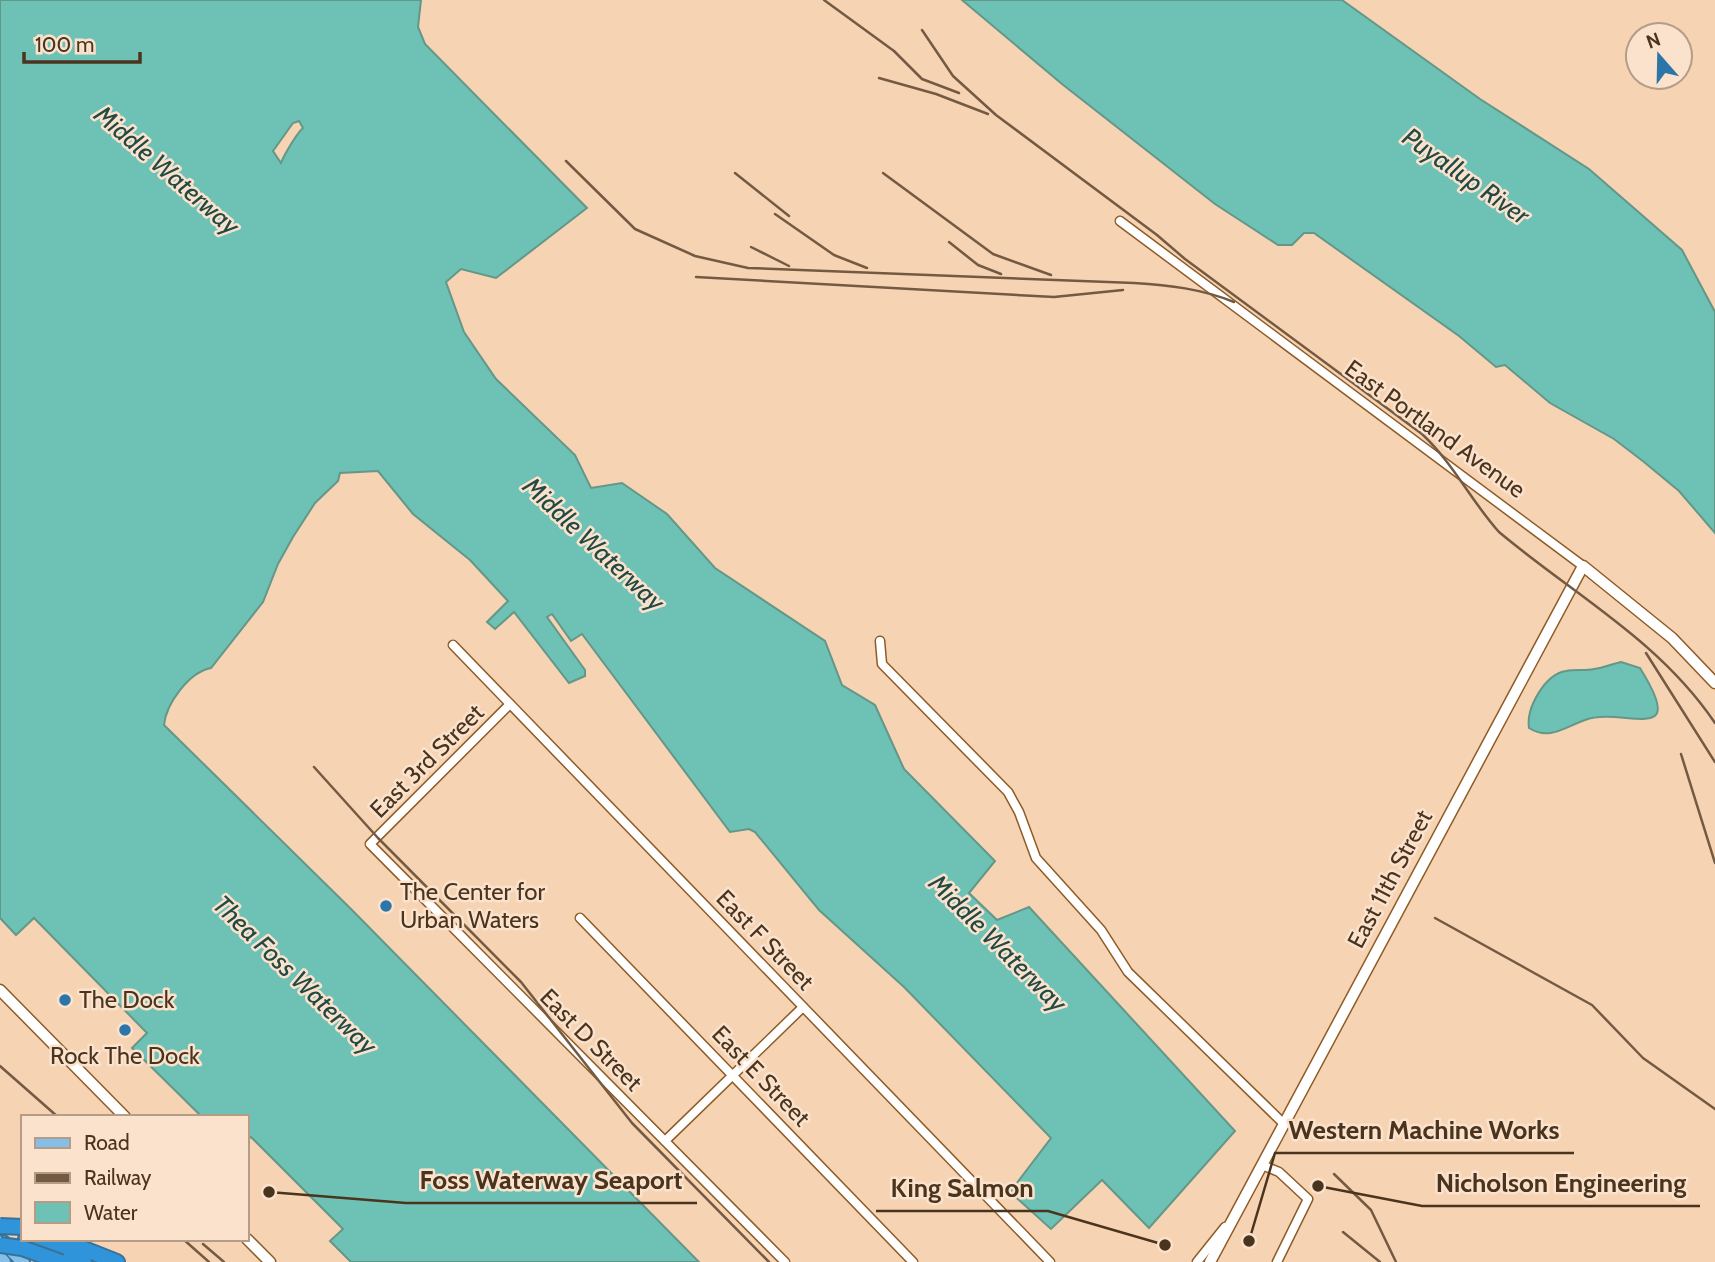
<svg xmlns="http://www.w3.org/2000/svg" width="1715" height="1262" font-family="Cabin,sans-serif">
  <style>
    .water { fill: #6ec1b5; stroke: #649788; stroke-width: 2; fill-rule: evenodd }
    .lines { fill: none; stroke-linecap: round; stroke-linejoin: round }
    .minor-casing { stroke: #8f5b25; stroke-width: 11 }
    .tertiary-casing { stroke: #8f5b25; stroke-width: 13 }
    .primary-casing { stroke: #397298; stroke-width: 16 }
    .motorway-casing { stroke: #397298; stroke-width: 18 }
    .minor { stroke: #fff; stroke-width: 8 }
    .tertiary { stroke: #fff; stroke-width: 10 }
    .primary { stroke: #83bfe9; stroke-width: 12 }
    .motorway { stroke: #3094da; stroke-width: 14 }
    .rail { stroke: #745a42; stroke-width: 2.5 }
    .motorway-bridge-casing { stroke: #397298; stroke-width: 18; stroke-linecap: butt }
    .motorway-bridge { stroke: #3094da; stroke-width: 14 }
    .poi-dot { fill: #2c75a9; stroke: #fae2cd; stroke-width: 2.5 }
    .labels { text-anchor: middle; stroke-width: 5; stroke-linejoin: round; paint-order: stroke }
    .street-label { font-size: 24px; fill: #4b341e; stroke: #fae2cd }
    .poi-label { font-size: 24px; fill: #4b341e; stroke: #fae2cd; text-anchor: start }
    .water-label { font-size: 26px; font-style: italic; fill: #224944; stroke: #fae2cd }
    .leader { fill: none; stroke: #4b341e; stroke-width: 2.5 }
    .callout-dot { fill: #4b341e; stroke: #fae2cd; stroke-width: 2.5 }
    .callout-label { font-size: 26px; text-anchor: middle; font-weight: bold; fill: #4b341e; stroke: #fae2cd; stroke-width: 5; stroke-linejoin: round; paint-order: stroke }
  </style>
  <rect width="100%" height="100%" fill="#f6d3b3"/>
  <g class="water">
    <path d="M0,0H421L418,27L425,44L587,208L496,278L461,269L446,282L464,332L496,379L575,455L591,488L622,483L667,514L715,568L825,641L842,685L875,705L904,769L995,861L969,893L997,920L1029,907L1235,1131L1149,1228L1102,1180L1051,1229L1010,1192L1051,1138L904,987L819,910L755,832L749,829L730,832L582,634L571,641L552,614L547,617L585,670V676L569,683L514,612L495,629L487,622L508,601L470,560L413,514L378,471L340,473L338,481L315,503L293,537L278,564L263,602L211,668C189,672 166,704 164,725L350,908L699,1262H351L330,1241L343,1229L251,1137L247,1140V1117H202L132,1048L147,1033L34,918L16,935L0,918ZM299,121L303,128C297,133 284,155 281,163L273,151L293,123Z"/>
    <path d="M962,0H1342L1480,99L1589,169L1682,250L1715,312V533L1679,491L1644,462L1614,439L1550,403L1505,365L1496,367L1459,336L1314,233H1304L1292,245H1278L1215,204L1062,84Z"/>
    <path d="M1621,662L1640,668C1690,748 1624,706 1585,720C1565,727 1549,741 1529,728C1526,708 1545,674 1566,671C1575,669 1585,671 1594,669C1603,668 1612,664 1621,662Z"/>
  </g>
  <g class="lines">
    <defs>
      <g id="minor">
        <path d="M1120,221L1583,566"/>
        <path d="M880,641L882,664L1008,792L1019,812L1036,858L1101,930L1128,972L1283,1123"/>
        <path d="M453,645L1050,1262"/>
        <path d="M510,704L370,844L785,1262"/>
        <path d="M580,918L913,1262"/>
        <path d="M665,1141L803,1007"/>
        <path d="M1262,1165L1279,1172L1308,1199L1277,1262"/>
        <path d="M1197,1262L1225,1227"/>
      </g>
      <g id="tertiary">
        <path d="M0,990L125,1117"/>
        <path d="M247,1239L270,1262"/>
        <path d="M1210,1262L1583,566L1672,638L1715,683"/>
      </g>
      <g id="primary">
        <path d="M3,1242L23,1262"/>
        <path d="M0,1258L4,1262"/>
      </g>
      <g id="motorway">
        <path d="M26,1239L84,1262"/>
        <path d="M59,1239L117,1262"/>
      </g>
    </defs>
    <use href="#minor" class="minor-casing"/>
    <use href="#tertiary" class="tertiary-casing"/>
    <use href="#primary" class="primary-casing"/>
    <use href="#motorway" class="motorway-casing"/>
    <use href="#minor" class="minor"/>
    <use href="#tertiary" class="tertiary"/>
    <use href="#primary" class="primary"/>
    <use href="#motorway" class="motorway"/>
    <g class="rail">
      <path d="M824,0L894,51L922,79L959,93"/>
      <path d="M922,30L953,76L996,115L1157,235L1185,259L1422,434C1453,463 1471,501 1499,532C1574,595 1659,640 1715,723"/>
      <path d="M879,78L936,94L988,114"/>
      <path d="M566,161L635,229L695,256L748,268L1134,283C1169,285 1202,289 1234,302"/>
      <path d="M735,173L789,216"/>
      <path d="M883,173L993,254L1051,275"/>
      <path d="M775,214L834,255L867,268"/>
      <path d="M949,242L978,265L1001,274"/>
      <path d="M751,247L789,266"/>
      <path d="M696,277L1054,297L1123,290"/>
      <path d="M1646,653L1715,762"/>
      <path d="M1681,754L1715,863"/>
      <path d="M314,767L378,838L521,982L632,1123L769,1262"/>
      <path d="M1435,918L1592,1005L1643,1058L1715,1109"/>
      <path d="M0,1066L58,1117"/>
      <path d="M1334,1174L1371,1210L1396,1262"/>
      <path d="M1343,1232L1380,1262"/>
      <path d="M183,1239L209,1262"/>
      <path d="M203,1244L224,1262"/>
    </g>
    <defs>
      <g id="motorway-bridge">
        <path d="M0,1226L23,1227"/>
        <path d="M0,1245L22,1248L61,1262"/>
      </g>
    </defs>
    <use href="#motorway-bridge" class="motorway-bridge-casing"/>
    <use href="#motorway-bridge" class="motorway-bridge"/>
  </g>
  <g class="poi-dot">
    <circle cx="386" cy="906" r="7"/>
    <circle cx="65" cy="1000" r="7"/>
    <circle cx="125" cy="1030" r="7"/>
  </g>
  <g class="labels">
    <g class="street-label">
      <text transform="translate(1435 429) rotate(36)" y="8">East Portland Avenue</text>
      <text transform="translate(427 761) rotate(-45)" y="8">East 3rd Street</text>
      <text transform="translate(1390 879) rotate(-62)" y="8">East 11th Street</text>
      <text transform="translate(765 940) rotate(46)" y="8">East F Street</text>
      <text transform="translate(591 1040) rotate(45)" y="8">East D Street</text>
      <text transform="translate(761 1076) rotate(46)" y="8">East E Street</text>
    </g>
    <g class="poi-label">
      <text x="400" y="900">The Center for<tspan x="400" dy="28">Urban Waters</tspan></text>
      <text x="79" y="1008">The Dock</text>
      <text x="125" y="1064" text-anchor="middle">Rock The Dock</text>
    </g>
    <g class="water-label">
      <text transform="translate(167 170) rotate(41)" y="9">Middle Waterway</text>
      <text transform="translate(1466 176) rotate(35)" y="9">Puyallup River</text>
      <text transform="translate(594 544) rotate(43)" y="9">Middle Waterway</text>
      <text transform="translate(998 943) rotate(45)" y="9">Middle Waterway</text>
      <text transform="translate(295 975) rotate(44)" y="9">Thea Foss Waterway</text>
    </g>
  </g>
  <path class="leader" d="M1249 1241L1275 1153H1574M269 1192L406 1203H697M1318 1186L1422 1206H1700M1165 1245L1048 1211H876"/>
  <g class="callout-dot">
    <circle cx="1249" cy="1241" r="7"/>
    <circle cx="269" cy="1192" r="7"/>
    <circle cx="1318" cy="1186" r="7"/>
    <circle cx="1165" cy="1245" r="7"/>
  </g>
  <g class="callout-label">
    <text x="1424" y="1139">Western Machine Works</text>
    <text x="551" y="1189">Foss Waterway Seaport</text>
    <text x="1561" y="1192">Nicholson Engineering</text>
    <text x="962" y="1197">King Salmon</text>
  </g>
  <rect x="21" y="1115" width="228" height="126" fill="#fae2cd" stroke="#b49c87" stroke-width="2"/>
  <rect x="35" y="1138" width="35" height="10" fill="#83bfe9" stroke="#b49c87" stroke-width="2"/>
  <text x="84" y="1150" font-size="21" fill="#4b341e">Road</text>
  <rect x="35" y="1173" width="35" height="10" fill="#745a42" stroke="#b49c87" stroke-width="2"/>
  <text x="84" y="1185" font-size="21" fill="#4b341e">Railway</text>
  <rect x="35" y="1202" width="35" height="21" fill="#6ec1b5" stroke="#b49c87" stroke-width="2"/>
  <text x="84" y="1220" font-size="21" fill="#4b341e">Water</text>
  <g transform="translate(1659 56) rotate(340)"><circle r="33" fill="#fae2cd" stroke="#b49c87" stroke-width="2"/>
  <path d="M0-5L12 26L0 18L-12 26Z" fill="#2c75a9"/>
  <text y="-10" font-size="19" font-weight="bold" text-anchor="middle" fill="#4b341e">N</text>
  </g>
  <path d="M24 52v10h116v-10" fill="none" stroke="#4b341e" stroke-width="3.5"/>
  <text x="35" y="52" font-size="21" fill="#4b341e" stroke="#fae2cd" stroke-width="5" paint-order="stroke">100 m</text>
</svg>
